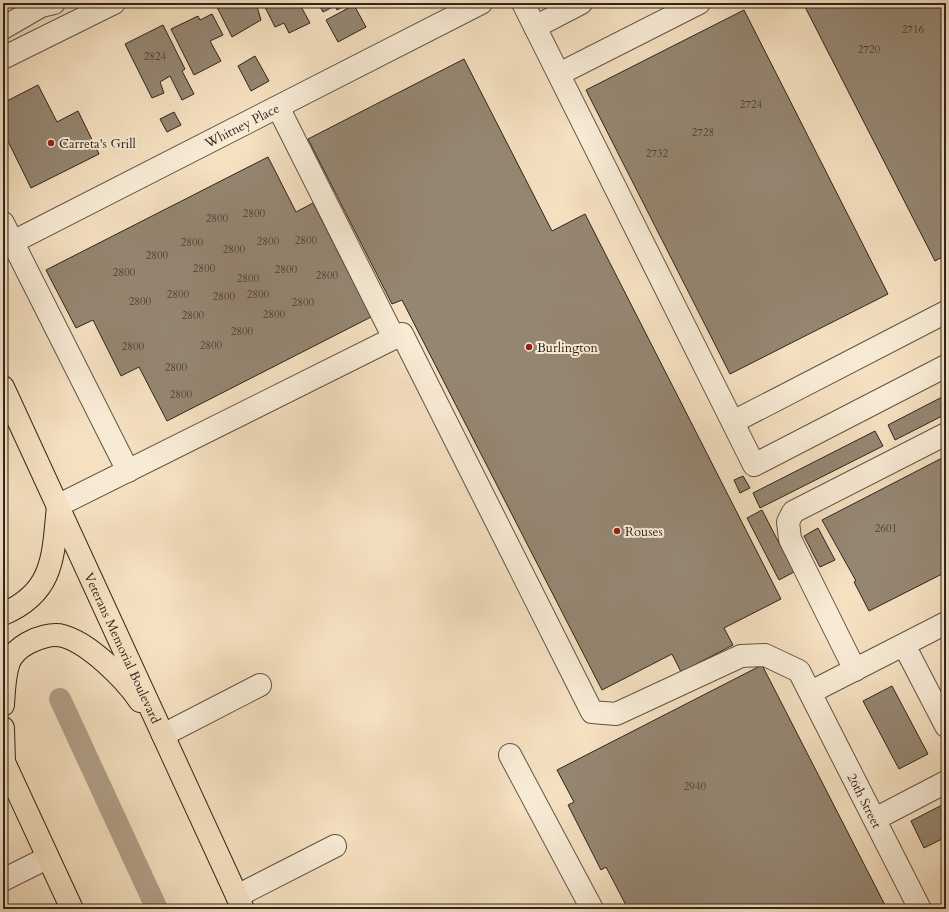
<svg xmlns="http://www.w3.org/2000/svg" width="949" height="912" font-family="Cardo,serif">
  <style>
    .lines { fill: none; stroke-linecap: round; stroke-linejoin: round }
    .canal { stroke: #b1a089; stroke-width: 22 }
    .building { fill: #958672; stroke: #2e251d }
    .minor-casing { stroke: #605446; stroke-width: 24 }
    .major-casing { stroke: #2e251d; stroke-width: 24 }
    .minor { stroke: #f8ebd6; stroke-width: 22 }
    .major { stroke: #f5e0c0; stroke-width: 22 }
    .poi-dot { fill: #8f2418; stroke: #f8ebd6; stroke-width: 1.5 }
    .labels { text-anchor: middle; stroke-width: 4; stroke-linejoin: round; paint-order: stroke }
    .number-label { font-size: 11px; fill: #483d32 }
    .street-label { font-size: 13px; fill: #2e251d; stroke: #f8ebd6 }
    .poi-label { font-size: 13px; fill: #2e251d; stroke: #f8ebd6; text-anchor: start }
  </style>
  <rect width="100%" height="100%" fill="#f5e0c0"/>
  <filter id="stains"><feTurbulence type="fractalNoise" baseFrequency=".005" numOctaves="4"/><feColorMatrix values="0 0 0 0 .2 0 0 0 0 .09 0 0 0 0 .02 0 0 0 .5 -.17"/></filter>
  <radialGradient id="worn" r=".72"><stop offset=".6" stop-color="#630" stop-opacity="0"/><stop offset="1" stop-color="#630" stop-opacity=".3"/></radialGradient>
  <g class="lines">
    <path class="canal" d="M60,699L157,909"/>
  </g>
  <g class="building">
    <path d="M225,3H256L261,20L232,37L217,7Z"/>
    <path d="M263,3H299L310,23L289,33L284,23L275,27Z"/>
    <path d="M318,3H350L337,10L335,6L323,12Z"/>
    <path d="M803,3H946V255L935,261Z"/>
    <path d="M354,5L366,27L338,42L326,20Z"/>
    <path d="M744,10L888,294L730,374L586,90Z"/>
    <path d="M212,14L223,35L210,41L221,61L194,75L171,29L198,16L200,20Z"/>
    <path d="M163,25L185,69L182,71L194,94L182,100L170,76L160,82L164,93L152,98L125,44Z"/>
    <path d="M255,56L269,81L251,91L238,66Z"/>
    <path d="M464,59L552,231L585,214L781,599L724,628L733,645L681,672L672,654L602,690L402,300L392,304L308,139Z"/>
    <path d="M38,85L57,122L78,111L99,154L31,188L3,131V103Z"/>
    <path d="M174,112L181,125L167,132L160,119Z"/>
    <path d="M268,157L296,212L313,203L371,317L167,421L139,367L121,376L93,320L76,328L46,270Z"/>
    <path d="M946,395V414L895,440L888,425Z"/>
    <path d="M875,431L883,446L760,508L753,493Z"/>
    <path d="M946,456V572L869,611L854,582L856,581L822,520Z"/>
    <path d="M743,476L750,488L740,493L734,480Z"/>
    <path d="M762,510L794,572L779,580L747,518Z"/>
    <path d="M818,528L835,560L820,567L804,536Z"/>
    <path d="M762,665L887,909H628L606,867L601,870L568,805L574,802L557,770Z"/>
    <path d="M892,686L928,754L899,769L863,701Z"/>
    <path d="M946,803V837L924,848L911,821Z"/>
  </g>
  <g class="lines">
    <defs>
      <g id="minor">
        <path d="M523,3L754,465L946,366"/>
        <path d="M535,27L581,3"/>
        <path d="M3,28L41,6L54,3"/>
        <path d="M3,58L114,3"/>
        <path d="M559,74L699,3"/>
        <path d="M278,107L394,338"/>
        <path d="M3,223L128,471"/>
        <path id="s1" d="M3,247L481,3"/>
        <path d="M733,422L946,312"/>
        <path id="s2" d="M59,505L402,334L592,712L616,714L741,656L765,655L799,671L920,909"/>
        <path d="M904,645L946,726"/>
        <path d="M855,670L790,539L788,522L793,512L946,434"/>
        <path d="M811,692L946,623"/>
        <path d="M163,735L260,685"/>
        <path d="M510,755L592,909"/>
        <path d="M875,819L946,782"/>
        <path d="M3,880L47,858"/>
        <path d="M237,896L335,846"/>
      </g>
      <g id="major">
        <path id="s3" d="M3,387L243,909"/>
        <path d="M3,614C55,592 53,555 58,506"/>
        <path d="M3,705C4,691 4,676 9,662C13,653 19,648 28,643C37,638 52,633 63,636C89,643 125,679 140,701"/>
        <path d="M3,728L4,763"/>
        <path d="M3,760L72,909"/>
      </g>
    </defs>
    <use href="#minor" class="minor-casing"/>
    <use href="#major" class="major-casing"/>
    <use href="#minor" class="minor"/>
    <use href="#major" class="major"/>
  </g>
  <g class="poi-dot">
    <circle cx="51" cy="143" r="4"/>
    <circle cx="529" cy="347" r="4"/>
    <circle cx="617" cy="531" r="4"/>
  </g>
  <g class="labels">
    <g class="number-label">
      <text x="913" y="33">2716</text>
      <text x="869" y="53">2720</text>
      <text x="155" y="60">2824</text>
      <text x="751" y="108">2724</text>
      <text x="703" y="136">2728</text>
      <text x="657" y="157">2732</text>
      <text x="254" y="217">2800</text>
      <text x="217" y="222">2800</text>
      <text x="306" y="244">2800</text>
      <text x="268" y="245">2800</text>
      <text x="192" y="246">2800</text>
      <text x="234" y="253">2800</text>
      <text x="157" y="259">2800</text>
      <text x="204" y="272">2800</text>
      <text x="286" y="273">2800</text>
      <text x="124" y="276">2800</text>
      <text x="327" y="279">2800</text>
      <text x="248" y="282">2800</text>
      <text x="178" y="298">2800</text>
      <text x="258" y="298">2800</text>
      <text x="224" y="300">2800</text>
      <text x="140" y="305">2800</text>
      <text x="303" y="306">2800</text>
      <text x="274" y="318">2800</text>
      <text x="193" y="319">2800</text>
      <text x="242" y="335">2800</text>
      <text x="211" y="349">2800</text>
      <text x="133" y="350">2800</text>
      <text x="176" y="371">2800</text>
      <text x="181" y="398">2800</text>
      <text x="886" y="532">2601</text>
      <text x="695" y="790">2940</text>
    </g>
    <g class="street-label">
      <text dy="5" stroke="none"><textPath href="#s1" startOffset="268">Whitney Place</textPath></text>
      <text dy="5" stroke="none"><textPath href="#s3" startOffset="287">Veterans Memorial Boulevard</textPath></text>
      <text dy="5" stroke="none"><textPath href="#s2" startOffset="1175">26th Street</textPath></text>
    </g>
    <g class="poi-label">
      <text x="59" y="148">Carreta's Grill</text>
      <text x="537" y="352">Burlington</text>
      <text x="625" y="536">Rouses</text>
    </g>
  </g>
  <rect width="949" height="912" fill="none" stroke="#f5e0c0" stroke-width="16"/>
  <rect x="4" y="4" width="941" height="904" fill="none" stroke="#2e251d" stroke-width="2"/>
  <rect x="8" y="8" width="933" height="896" fill="none" stroke="#2e251d"/>
  <rect width="100%" height="100%" filter="url(#stains)"/>
  <rect width="100%" height="100%" fill="url(#worn)"/>
</svg>
